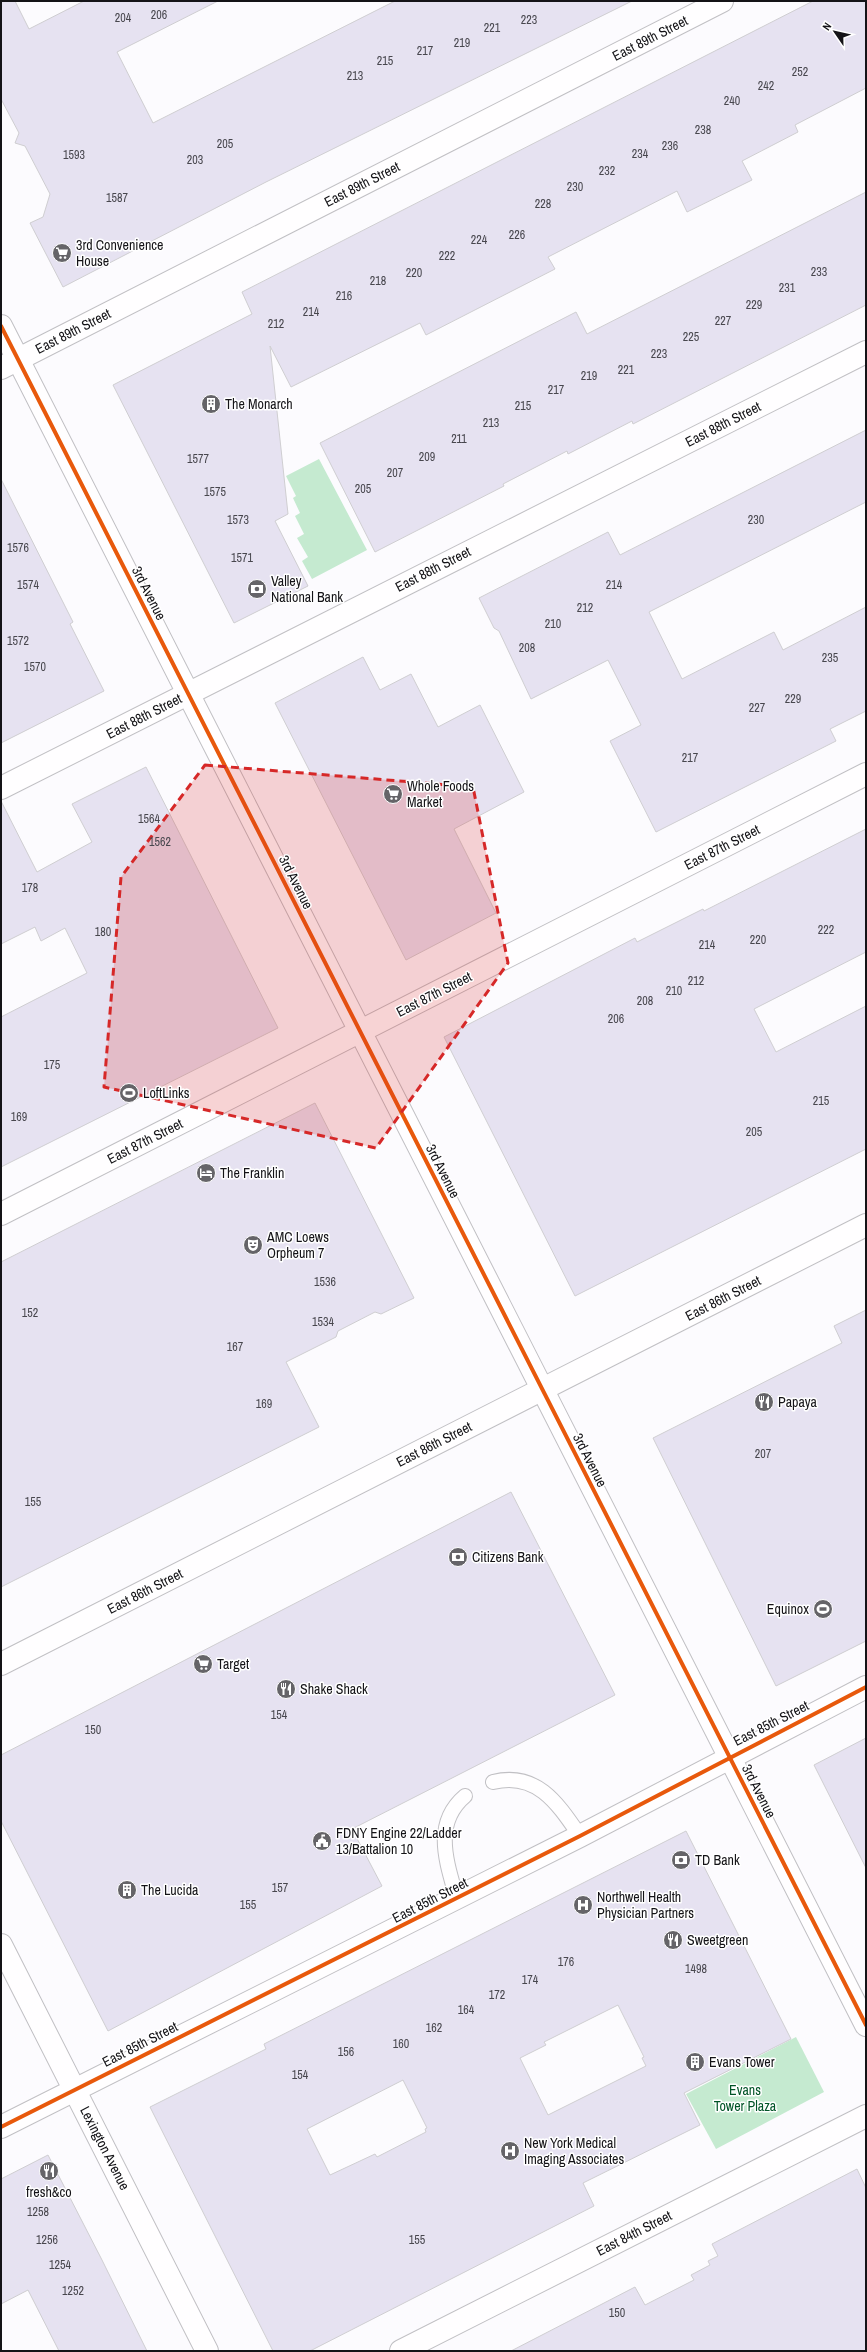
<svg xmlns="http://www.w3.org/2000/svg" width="867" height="2352" font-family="'Archivo Narrow',sans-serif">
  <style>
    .green { fill: #c5ead0 }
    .building { fill: #e6e2f1; stroke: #cfced1; fill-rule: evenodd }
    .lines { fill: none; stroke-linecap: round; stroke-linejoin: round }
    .service-casing { stroke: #c1c0c4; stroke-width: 16 }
    .minor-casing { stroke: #c1c0c4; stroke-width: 24 }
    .secondary-casing { stroke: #c1c0c4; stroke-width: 24 }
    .primary-casing { stroke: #c1c0c4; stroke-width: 24 }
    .service { stroke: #fffeff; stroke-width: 14 }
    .minor { stroke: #fffeff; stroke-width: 22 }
    .secondary { stroke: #fffeff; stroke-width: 22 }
    .primary { stroke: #fffeff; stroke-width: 22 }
    .cycleway-casing { stroke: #fff; stroke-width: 6 }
    .cycleway { stroke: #e8590c; stroke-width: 4 }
    .marked { fill: #d62828; fill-opacity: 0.2; stroke: #d62828; stroke-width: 3; stroke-dasharray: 8 5; stroke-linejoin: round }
    .labels { text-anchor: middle; stroke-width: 3; stroke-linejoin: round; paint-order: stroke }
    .number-label { font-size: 12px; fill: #48474e }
    .street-label { font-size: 14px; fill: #141317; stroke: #fff }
    .poi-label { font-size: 14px; fill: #141317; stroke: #fff; text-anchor: start }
    .park-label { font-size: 14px; fill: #005427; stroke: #fff }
  </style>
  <rect width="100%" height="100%" fill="#fcfbfe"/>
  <g class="green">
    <path d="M319,459L367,550L312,579L302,561L308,557L297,538L304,534L295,516L300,513L293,498L296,496L286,476Z"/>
    <path d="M796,2037L824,2092L716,2149L686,2094Z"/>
  </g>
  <g class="building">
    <path d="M1,1H15L29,29L84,1H218L117,52L153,123L395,1H632L266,182L63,287L30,223L43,217L50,194L25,146L15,143L19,133L1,99Z"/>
    <path d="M813,1H866V88L795,125L798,132L742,161L752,180L687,212L677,191L548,257L555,269L426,335L420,323L291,387L270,346L288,514L275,521L308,586L234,623L113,385L252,314L242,292Z"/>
    <path d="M866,192V305L633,424L632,421L568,454L567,451L503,484L504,486L375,552L320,443L576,312L587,334Z"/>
    <path d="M866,430V502L649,612L682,679L774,632L783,650L866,607V711L830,729L836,741L656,832L610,741L641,725L608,660L531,699L499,631L494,628L479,598L608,532L620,555Z"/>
    <path d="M1,479L73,622L70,624L104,691L1,743Z"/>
    <path d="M363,657L380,690L411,674L438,727L480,705L524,792L454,829L496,913L406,960L275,703Z"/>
    <path d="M146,767L278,1028L1,1167V1017L87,973L65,928L41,941L35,927L1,944V801L37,872L92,842L72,804Z"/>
    <path d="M866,829V952L754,1009L776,1052L866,1006V1149L575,1296L444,1037L635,938L637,942L703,909L704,911Z"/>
    <path d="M315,1103L414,1298L381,1314L375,1312L338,1331L336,1337L286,1362L319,1427L1,1587V1262Z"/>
    <path d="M866,1310V1641L776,1686L653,1438L842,1343L834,1326Z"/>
    <path d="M511,1492L615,1695L352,1829L382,1886L108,2031L1,1821V1755Z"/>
    <path d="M866,1738V1868L814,1765Z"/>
    <path d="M686,1831L791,2039L684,2093L700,2125L583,2183L594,2206L310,2351H273L150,2107L266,2049L264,2044ZM618,2005L644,2057L642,2058L646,2066L548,2115L520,2058L546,2045L544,2042ZM403,2080L427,2128L425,2129L426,2132L377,2157L375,2154L330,2175L307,2129Z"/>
    <path d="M48,2155L102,2260L147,2351H59L28,2290L1,2304V2179Z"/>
    <path d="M857,2169L866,2188V2351H511L635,2287L645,2305L694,2280L691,2275L710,2265L708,2261L718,2256L712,2244Z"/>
  </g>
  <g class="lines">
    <defs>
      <g id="service">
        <path d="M493,1782C537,1771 558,1804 580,1836"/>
        <path d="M457,1899C447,1863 432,1824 465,1796"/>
      </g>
      <g id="minor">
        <path d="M1,368L722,1"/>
        <path d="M1,788L866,352"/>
        <path d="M1,1214L866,774"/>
        <path d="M1,2127L580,1836L866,1687"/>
        <path d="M401,2351L866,2116"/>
      </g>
      <g id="secondary">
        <path d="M1,1664L866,1225"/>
        <path d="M1,1945L207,2351"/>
      </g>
      <path id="primary" d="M1,326L866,2025"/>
    </defs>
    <use href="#service" class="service-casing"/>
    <use href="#minor" class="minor-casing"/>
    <use href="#secondary" class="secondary-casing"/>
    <use href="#primary" class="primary-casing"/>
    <use href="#service" class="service"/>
    <use href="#minor" class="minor"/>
    <use href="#secondary" class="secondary"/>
    <use href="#primary" class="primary"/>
    <defs>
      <g id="cycleway">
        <path d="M1,326L866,2025"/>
        <path d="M1,2127L580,1836L866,1687"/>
      </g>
    </defs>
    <use href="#cycleway" class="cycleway-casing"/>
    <use href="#cycleway" class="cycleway"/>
  </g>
  <path class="marked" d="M205,765L473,787L508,963L376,1148L104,1087L121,877Z"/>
  <defs>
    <symbol id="supermarket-disc" viewBox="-11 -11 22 22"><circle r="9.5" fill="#656468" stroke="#fff"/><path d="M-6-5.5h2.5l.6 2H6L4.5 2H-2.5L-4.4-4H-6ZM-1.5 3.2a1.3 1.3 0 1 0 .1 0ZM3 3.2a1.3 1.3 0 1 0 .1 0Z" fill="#fff"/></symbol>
    <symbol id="building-disc" viewBox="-11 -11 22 22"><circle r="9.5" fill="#656468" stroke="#fff"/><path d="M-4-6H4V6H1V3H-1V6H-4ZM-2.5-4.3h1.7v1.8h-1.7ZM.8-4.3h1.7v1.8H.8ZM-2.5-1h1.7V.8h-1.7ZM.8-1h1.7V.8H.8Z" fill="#fff"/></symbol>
    <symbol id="bank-disc" viewBox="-11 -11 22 22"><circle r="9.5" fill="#656468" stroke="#fff"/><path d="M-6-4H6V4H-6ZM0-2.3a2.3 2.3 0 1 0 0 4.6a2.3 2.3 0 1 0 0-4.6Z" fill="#fff"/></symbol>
    <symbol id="stadium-disc" viewBox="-11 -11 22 22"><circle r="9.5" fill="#656468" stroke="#fff"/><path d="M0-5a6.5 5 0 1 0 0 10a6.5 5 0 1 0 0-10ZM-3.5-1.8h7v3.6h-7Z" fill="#fff"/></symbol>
    <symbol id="hotel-disc" viewBox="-11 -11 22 22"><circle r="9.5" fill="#656468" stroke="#fff"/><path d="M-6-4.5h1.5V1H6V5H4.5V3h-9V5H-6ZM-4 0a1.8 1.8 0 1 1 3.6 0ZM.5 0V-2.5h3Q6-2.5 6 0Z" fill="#fff"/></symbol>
    <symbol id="theatre-disc" viewBox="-11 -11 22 22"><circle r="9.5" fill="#656468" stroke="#fff"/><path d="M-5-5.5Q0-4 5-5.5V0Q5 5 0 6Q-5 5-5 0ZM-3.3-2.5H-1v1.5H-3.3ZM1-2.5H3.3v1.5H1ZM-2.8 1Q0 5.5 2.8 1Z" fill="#fff"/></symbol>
    <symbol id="restaurant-disc" viewBox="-11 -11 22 22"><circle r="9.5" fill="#656468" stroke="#fff"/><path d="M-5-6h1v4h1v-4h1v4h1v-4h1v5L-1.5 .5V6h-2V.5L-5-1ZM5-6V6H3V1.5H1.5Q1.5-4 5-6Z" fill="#fff"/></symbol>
    <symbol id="civic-disc" viewBox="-11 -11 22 22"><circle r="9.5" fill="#656468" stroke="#fff"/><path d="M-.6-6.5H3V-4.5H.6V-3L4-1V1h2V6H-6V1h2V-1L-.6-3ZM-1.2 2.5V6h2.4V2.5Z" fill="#fff"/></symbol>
    <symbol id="hospital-disc" viewBox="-11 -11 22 22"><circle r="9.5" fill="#656468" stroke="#fff"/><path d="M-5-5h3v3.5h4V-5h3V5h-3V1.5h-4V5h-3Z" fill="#fff"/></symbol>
  </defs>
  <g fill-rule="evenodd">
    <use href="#supermarket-disc" x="51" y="242" width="22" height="22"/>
    <use href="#building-disc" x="200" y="393" width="22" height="22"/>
    <use href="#bank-disc" x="246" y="578" width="22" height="22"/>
    <use href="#supermarket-disc" x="382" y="783" width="22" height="22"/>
    <use href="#stadium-disc" x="118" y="1082" width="22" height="22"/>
    <use href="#hotel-disc" x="195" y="1162" width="22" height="22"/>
    <use href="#theatre-disc" x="242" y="1234" width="22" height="22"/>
    <use href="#restaurant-disc" x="753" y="1391" width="22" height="22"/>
    <use href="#bank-disc" x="447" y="1546" width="22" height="22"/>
    <use href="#stadium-disc" x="812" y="1598" width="22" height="22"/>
    <use href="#supermarket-disc" x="192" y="1653" width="22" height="22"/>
    <use href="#restaurant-disc" x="275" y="1678" width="22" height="22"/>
    <use href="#civic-disc" x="311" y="1830" width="22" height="22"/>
    <use href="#bank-disc" x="670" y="1849" width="22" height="22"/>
    <use href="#building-disc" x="116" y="1879" width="22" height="22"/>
    <use href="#hospital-disc" x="572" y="1894" width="22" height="22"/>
    <use href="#restaurant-disc" x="662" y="1929" width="22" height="22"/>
    <use href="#building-disc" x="684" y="2051" width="22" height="22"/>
    <use href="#hospital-disc" x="499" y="2140" width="22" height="22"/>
    <use href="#restaurant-disc" x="38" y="2160" width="22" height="22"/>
  </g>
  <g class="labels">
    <g class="number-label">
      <text x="159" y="19">206</text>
      <text x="123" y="22">204</text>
      <text x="529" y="24">223</text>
      <text x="492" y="32">221</text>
      <text x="462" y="47">219</text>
      <text x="425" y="55">217</text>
      <text x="385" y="65">215</text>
      <text x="800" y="76">252</text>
      <text x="355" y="80">213</text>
      <text x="766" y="90">242</text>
      <text x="732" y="105">240</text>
      <text x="703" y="134">238</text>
      <text x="225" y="148">205</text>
      <text x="670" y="150">236</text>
      <text x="640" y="158">234</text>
      <text x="74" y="159">1593</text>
      <text x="195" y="164">203</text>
      <text x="607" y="175">232</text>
      <text x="575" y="191">230</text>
      <text x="117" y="202">1587</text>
      <text x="543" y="208">228</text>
      <text x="517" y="239">226</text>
      <text x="479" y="244">224</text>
      <text x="447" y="260">222</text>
      <text x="819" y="276">233</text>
      <text x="414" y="277">220</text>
      <text x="378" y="285">218</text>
      <text x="787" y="292">231</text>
      <text x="344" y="300">216</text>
      <text x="754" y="309">229</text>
      <text x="311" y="316">214</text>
      <text x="723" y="325">227</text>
      <text x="276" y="328">212</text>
      <text x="691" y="341">225</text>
      <text x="659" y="358">223</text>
      <text x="626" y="374">221</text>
      <text x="589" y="380">219</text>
      <text x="556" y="394">217</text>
      <text x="523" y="410">215</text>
      <text x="491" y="427">213</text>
      <text x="459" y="443">211</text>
      <text x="427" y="461">209</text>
      <text x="198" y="463">1577</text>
      <text x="395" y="477">207</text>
      <text x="363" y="493">205</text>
      <text x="215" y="496">1575</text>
      <text x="238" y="524">1573</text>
      <text x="756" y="524">230</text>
      <text x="18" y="552">1576</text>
      <text x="242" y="562">1571</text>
      <text x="28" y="589">1574</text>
      <text x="614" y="589">214</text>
      <text x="585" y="612">212</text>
      <text x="553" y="628">210</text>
      <text x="18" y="645">1572</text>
      <text x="527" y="652">208</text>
      <text x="830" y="662">235</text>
      <text x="35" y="671">1570</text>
      <text x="793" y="703">229</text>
      <text x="757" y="712">227</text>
      <text x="690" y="762">217</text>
      <text x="149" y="823">1564</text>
      <text x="160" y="846">1562</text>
      <text x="30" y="892">178</text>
      <text x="826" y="934">222</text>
      <text x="103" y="936">180</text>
      <text x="758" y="944">220</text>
      <text x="707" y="949">214</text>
      <text x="696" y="985">212</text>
      <text x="674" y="995">210</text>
      <text x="645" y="1005">208</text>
      <text x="616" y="1023">206</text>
      <text x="52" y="1069">175</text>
      <text x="821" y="1105">215</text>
      <text x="19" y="1121">169</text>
      <text x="754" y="1136">205</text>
      <text x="325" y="1286">1536</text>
      <text x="30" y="1317">152</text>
      <text x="323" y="1326">1534</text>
      <text x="235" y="1351">167</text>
      <text x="264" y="1408">169</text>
      <text x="763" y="1458">207</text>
      <text x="33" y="1506">155</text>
      <text x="279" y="1719">154</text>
      <text x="93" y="1734">150</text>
      <text x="280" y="1892">157</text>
      <text x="248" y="1909">155</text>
      <text x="566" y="1966">176</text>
      <text x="696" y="1973">1498</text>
      <text x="530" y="1984">174</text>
      <text x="497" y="1999">172</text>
      <text x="466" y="2014">164</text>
      <text x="434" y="2032">162</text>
      <text x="401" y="2048">160</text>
      <text x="346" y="2056">156</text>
      <text x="300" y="2079">154</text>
      <text x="38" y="2216">1258</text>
      <text x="47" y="2244">1256</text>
      <text x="417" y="2244">155</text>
      <text x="60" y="2269">1254</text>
      <text x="73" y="2295">1252</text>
      <text x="617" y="2317">150</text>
    </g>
    <g class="street-label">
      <text transform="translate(650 38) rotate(-27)" y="5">East 89th Street</text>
      <text transform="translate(362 184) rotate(-27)" y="5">East 89th Street</text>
      <text transform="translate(73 331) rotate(-27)" y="5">East 89th Street</text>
      <text transform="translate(723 424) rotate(-27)" y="5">East 88th Street</text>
      <text transform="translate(433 569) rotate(-27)" y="5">East 88th Street</text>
      <text transform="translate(149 593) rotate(63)" y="5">3rd Avenue</text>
      <text transform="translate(144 716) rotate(-27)" y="5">East 88th Street</text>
      <text transform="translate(722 847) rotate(-27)" y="5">East 87th Street</text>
      <text transform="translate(296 882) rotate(63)" y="5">3rd Avenue</text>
      <text transform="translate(434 994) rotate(-27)" y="5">East 87th Street</text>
      <text transform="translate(145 1141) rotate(-27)" y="5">East 87th Street</text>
      <text transform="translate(443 1171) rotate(63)" y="5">3rd Avenue</text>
      <text transform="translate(723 1298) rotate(-27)" y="5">East 86th Street</text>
      <text transform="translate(434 1444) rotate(-27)" y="5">East 86th Street</text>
      <text transform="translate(590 1460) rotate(63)" y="5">3rd Avenue</text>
      <text transform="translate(145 1591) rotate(-27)" y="5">East 86th Street</text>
      <text transform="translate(771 1723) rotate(-27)" y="5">East 85th Street</text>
      <text transform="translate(759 1791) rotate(63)" y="5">3rd Avenue</text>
      <text transform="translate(430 1900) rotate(-27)" y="5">East 85th Street</text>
      <text transform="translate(140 2044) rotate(-27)" y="5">East 85th Street</text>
      <text transform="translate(105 2148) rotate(63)" y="5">Lexington Avenue</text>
      <text transform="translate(634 2233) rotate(-27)" y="5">East 84th Street</text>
    </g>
    <g class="poi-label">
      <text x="76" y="250">3rd Convenience<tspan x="76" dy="16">House</tspan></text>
      <text x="225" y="409">The Monarch</text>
      <text x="271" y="586">Valley<tspan x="271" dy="16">National Bank</tspan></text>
      <text x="407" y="791">Whole Foods<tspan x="407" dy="16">Market</tspan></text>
      <text x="143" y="1098">LoftLinks</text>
      <text x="220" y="1178">The Franklin</text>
      <text x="267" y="1242">AMC Loews<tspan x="267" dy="16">Orpheum 7</tspan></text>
      <text x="778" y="1407">Papaya</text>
      <text x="472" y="1562">Citizens Bank</text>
      <text x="809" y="1614" text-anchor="end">Equinox</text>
      <text x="217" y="1669">Target</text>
      <text x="300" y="1694">Shake Shack</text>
      <text x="336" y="1838">FDNY Engine 22/Ladder<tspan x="336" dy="16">13/Battalion 10</tspan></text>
      <text x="695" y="1865">TD Bank</text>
      <text x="141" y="1895">The Lucida</text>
      <text x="597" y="1902">Northwell Health<tspan x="597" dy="16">Physician Partners</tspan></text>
      <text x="687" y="1945">Sweetgreen</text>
      <text x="709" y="2067">Evans Tower</text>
      <text x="524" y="2148">New York Medical<tspan x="524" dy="16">Imaging Associates</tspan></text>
      <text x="49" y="2197" text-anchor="middle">fresh&amp;co</text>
    </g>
    <g class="park-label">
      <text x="745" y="2095">Evans<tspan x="745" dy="16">Tower Plaza</tspan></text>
    </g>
  </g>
  <rect width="867" height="2352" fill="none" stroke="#141317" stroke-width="4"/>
  <g transform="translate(835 32) rotate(304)" stroke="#ffffff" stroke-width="3" paint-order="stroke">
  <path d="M0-3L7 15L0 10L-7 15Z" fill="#141317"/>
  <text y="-6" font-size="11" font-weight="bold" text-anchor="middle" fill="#141317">N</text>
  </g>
</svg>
